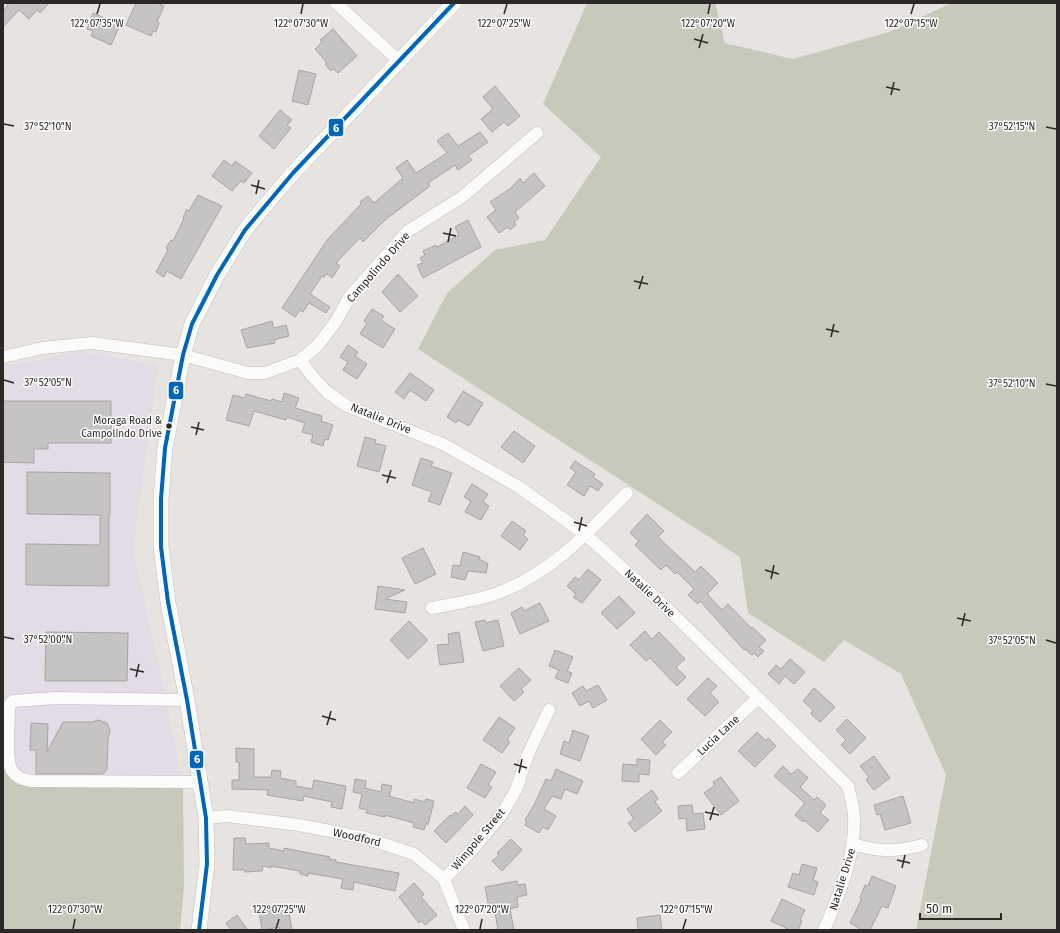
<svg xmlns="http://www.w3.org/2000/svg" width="1060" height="933" font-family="'Fira Sans',sans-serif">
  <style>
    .education { fill: #e3dbe5 }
    .green { fill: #c7caba }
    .building { fill: #c5c3c3; stroke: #a7a5a4 }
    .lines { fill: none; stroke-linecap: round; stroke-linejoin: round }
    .minor-casing { stroke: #c2bfbd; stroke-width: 13 }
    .major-casing { stroke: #c2bfbd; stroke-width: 16 }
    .minor { stroke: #fbfbfa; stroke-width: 12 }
    .major { stroke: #fbfbfa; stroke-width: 15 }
    .bus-1-casing { stroke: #fff; stroke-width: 7 }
    .bus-1 { stroke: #0065bd; stroke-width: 4 }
    .ticks { fill: none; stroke: #2b2827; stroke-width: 1.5 }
    .bus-dot { fill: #2b2827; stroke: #fff; stroke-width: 1.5 }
    .labels { text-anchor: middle; stroke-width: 3; stroke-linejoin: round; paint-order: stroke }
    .bus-label { font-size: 10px; fill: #2b2827; stroke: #fff; text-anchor: end }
    .street-label { font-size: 11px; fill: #2b2827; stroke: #fff }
    .ticks-label { font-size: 10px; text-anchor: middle; fill: #2b2827; stroke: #fff; stroke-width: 3; stroke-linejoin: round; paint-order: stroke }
    .line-badge { stroke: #fff; stroke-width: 1.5 }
    .badge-label { font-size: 11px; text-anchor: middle; font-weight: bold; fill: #fff }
  </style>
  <rect width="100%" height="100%" fill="#e7e3e1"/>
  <path class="education" d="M81,352L158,365L133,549L166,698L183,788L184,887L180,930H3V366Z"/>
  <g class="green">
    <path d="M587,3H715L725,43L793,59L889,32L952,3H1057V930H916L946,775L901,674L844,640L824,662L748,613L740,557L418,349L447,293L495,250L545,240L601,157L543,104Z"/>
    <path d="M3,768L15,780L26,785L183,788L184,887L180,930H3Z"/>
  </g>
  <g class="building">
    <path d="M9,3H49L40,13L37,10L29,19L19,10L3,27V11Z"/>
    <path d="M136,3H157L164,6L157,22L159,23L156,32L153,31L151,36L126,25Z"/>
    <path d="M93,13L120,25L111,45L91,36L93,31L87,29Z"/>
    <path d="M333,29L357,56L338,73L333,69L331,71L325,64L327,63L315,49L322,42L320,40Z"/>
    <path d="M299,70L316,74L308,105L292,101Z"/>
    <path d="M495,86L520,116L508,126L504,122L492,132L481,119L493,109L483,97Z"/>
    <path d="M280,110L292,120L287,125L291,128L274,149L259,136Z"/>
    <path d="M480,132L488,142L468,156L472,160L458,170L455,165L428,183L430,186L385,220L363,242L360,238L336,263L340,266L332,278L327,274L324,277L322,276L310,294L330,307L326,313L309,303L303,312L300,310L295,317L282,308L327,240L361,204L360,202L368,196L374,203L403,178L396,168L407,160L416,173L447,153L437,141L448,133L458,146Z"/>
    <path d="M224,160L232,166L235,161L252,173L244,183L241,181L232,191L212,176Z"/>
    <path d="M534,173L545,186L515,212L519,218L514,222L516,225L510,230L508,227L499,233L487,217L496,210L490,202L511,188L520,178L523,183Z"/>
    <path d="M198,195L222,206L181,279L167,271L164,277L156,272L168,250L166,248L171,240L173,241L181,225L184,218L183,217L187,209L189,211Z"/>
    <path d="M468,220L481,247L423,278L417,265L423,263L420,258L425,255L423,251L436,245L437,247L459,235L455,227Z"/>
    <path d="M398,274L418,296L400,312L382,292Z"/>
    <path d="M372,309L384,316L381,320L395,329L383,348L360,334L367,323L364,321Z"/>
    <path d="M272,321L274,328L286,325L289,336L274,340L275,343L247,348L241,330Z"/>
    <path d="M348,345L358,352L355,356L367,364L357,379L343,370L348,362L340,357Z"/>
    <path d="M410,373L434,390L426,401L410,390L404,399L395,392Z"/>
    <path d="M463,391L483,403L469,426L458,420L456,423L447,417Z"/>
    <path d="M284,393L299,398L295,408L322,416L321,421L333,425L328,440L325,439L323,446L311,442L313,435L302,432L305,423L287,417L286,420L254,411L249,426L226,420L233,395L245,398L246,394L271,401L272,399L282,402Z"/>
    <path d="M3,401H111V443H48V449H34V463L3,462Z"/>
    <path d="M514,431L535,446L523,463L501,447Z"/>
    <path d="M365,437L376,440L375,443L386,446L379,472L357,466Z"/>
    <path d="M421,458L433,462L431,466L452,473L440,505L428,501L432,492L412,485Z"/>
    <path d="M575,461L595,474L593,477L603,484L598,491L590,486L584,496L567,485L576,472L570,468Z"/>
    <path d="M27,472L110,473V515H109V586L26,585V544L100,545V515L27,514Z"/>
    <path d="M472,484L488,494L483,502L489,506L481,520L465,512L471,501L464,497Z"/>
    <path d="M647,514L664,531L658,537L695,572L701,566L718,583L707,594L722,610L728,604L751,628L752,627L766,640L759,647L764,651L758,657L754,653L752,655L745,649L744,650L700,601L698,604L688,595L694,589L677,572L675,574L666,565L661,570L635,545L639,541L630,533Z"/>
    <path d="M512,521L526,531L523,535L528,539L520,550L501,536Z"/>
    <path d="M423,548L436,574L415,584L402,558Z"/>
    <path d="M463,552L480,557L479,559L488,564L486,573L468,571L465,580L451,577L453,565L460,566Z"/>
    <path d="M588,569L601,580L582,603L573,597L576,594L567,586L575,577L579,580Z"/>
    <path d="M378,586L405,590L385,599L407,602L405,613L375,609Z"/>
    <path d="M619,596L635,613L617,629L601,613Z"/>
    <path d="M540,603L549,621L520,634L511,613L522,607L524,611Z"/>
    <path d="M485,620L486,623L498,620L504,646L483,651L475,622Z"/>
    <path d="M409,621L428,640L408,659L390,640Z"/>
    <path d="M645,631L652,639L659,632L685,659L676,667L686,677L677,686L650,658L646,661L630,645Z"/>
    <path d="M46,632L128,633L127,681H45Z"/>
    <path d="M459,632L464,662L440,665L437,645L449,644L448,634Z"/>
    <path d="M555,650L573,657L567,671L572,673L568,683L555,678L559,670L549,666Z"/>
    <path d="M790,659L805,672L794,684L785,676L779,684L768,674L776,665L781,669Z"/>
    <path d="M519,668L531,680L521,689L524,692L514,701L500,686Z"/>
    <path d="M708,678L717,686L710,693L719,702L705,716L687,699Z"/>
    <path d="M598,685L607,700L593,708L589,701L580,706L572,693L583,686L586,691Z"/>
    <path d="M814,688L835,707L820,722L811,714L813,710L803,701Z"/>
    <path d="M499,717L515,728L507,740L510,742L502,753L483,740Z"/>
    <path d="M847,719L866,738L850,754L841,745L846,740L836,730Z"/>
    <path d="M98,720L107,723L110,731L108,738L107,769L105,772L102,774H36V750H30L31,723L48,724L47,752L63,722H92Z"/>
    <path d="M660,720L672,732L662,742L666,745L656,755L641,739Z"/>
    <path d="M573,730L589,736L580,761L560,754L564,741L569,743Z"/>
    <path d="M757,732L766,741L768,738L776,746L755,767L738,751Z"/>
    <path d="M236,748L254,749V777H271L272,770L281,771L280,778L296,781V786L312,789L314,780L346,786L342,809L331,807L332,802L304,796L303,801L267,795L268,790L232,789V780H239V762H236Z"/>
    <path d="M874,756L890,778L874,790L866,780L869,777L860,766Z"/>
    <path d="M637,759L650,760L649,775L639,774V782L622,781L623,764L637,765Z"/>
    <path d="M481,764L496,772L488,785L492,787L485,798L467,788Z"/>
    <path d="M783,766L791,774L798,769L808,778L800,787L814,800L817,797L826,805L820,813L829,820L818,832L804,820L803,822L795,815L805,803L774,776Z"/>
    <path d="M556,769L583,781L577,794L565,789L561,799L552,796L544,809L556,816L548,830L543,827L539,833L525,825L527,821L525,820L535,803L546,779L551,781Z"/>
    <path d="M721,777L739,801L721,815L704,793L715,785L713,782Z"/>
    <path d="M355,779L366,781L365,788L381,792L382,784L392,786L389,796L414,803V799L425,802L426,799L434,801L428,825L426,823L424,830L413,827L414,823L385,815V817L366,813L367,810L359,808L362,794L353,792Z"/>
    <path d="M652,790L658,799L655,802L662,811L635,832L628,823L634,819L627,809Z"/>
    <path d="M903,796L911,823L885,830L880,814L877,815L874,805Z"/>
    <path d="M692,805L693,814L703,813L705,829L687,831L686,818L679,819L678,806Z"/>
    <path d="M465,806L473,815L446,843L434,831L450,815L451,816L456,812L458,814Z"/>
    <path d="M234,838H245L246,844L269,843V848L284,851V848L330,857L329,859L336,860V862L399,873L395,891L354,882L353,890L341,888L343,879L308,873V876L300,874V871L271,866V868L263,866L262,871L245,872V870H233Z"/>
    <path d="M511,839L522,850L502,871L492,861L499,855L497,853Z"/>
    <path d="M802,864L817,868L813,880L818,882L814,895L788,887L793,873L799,875Z"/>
    <path d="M872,876L896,886L888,908L882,906L870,930H858L859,928L850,923L862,898H860L865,885L868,886Z"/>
    <path d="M517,881L518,885L525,884L527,895L517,897L518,907L510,909L514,930H498L495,912L490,913L485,887Z"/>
    <path d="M414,883L424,894L421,897L437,915L425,925L421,921L419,923L399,897Z"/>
    <path d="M782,899L805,910L800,920L802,921L798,930H790L771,921Z"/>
    <path d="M288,907L292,930H280L279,927L262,930L259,912Z"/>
    <path d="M237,915L248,930H231L226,923Z"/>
    <path d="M660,915L662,930H638L637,918Z"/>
  </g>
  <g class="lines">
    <defs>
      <g id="minor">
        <path d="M336,3L399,61"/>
        <path d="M3,357L42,348L92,343L183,355L248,373H265L300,360L317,346L335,323L350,296L408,231L462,197L537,133"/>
        <path d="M300,360L313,377L327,392L347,406L443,444L519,487L586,535L668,609L848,786C850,796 854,807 854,817C856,855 839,895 824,930"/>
        <path d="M432,608C452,604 473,601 492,595C547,577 588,533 627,493"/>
        <path d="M187,700L56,698L13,701L10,704L9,710C9,725 5,759 12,771C16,777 24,780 31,781L201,782"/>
        <path d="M678,773L758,698"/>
        <path d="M206,818L227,816L299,825L366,838L414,854L444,879L464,930"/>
        <path d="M853,844C878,852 897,852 922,845"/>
        <path d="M444,879L473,849L502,814L516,790L528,754L549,710"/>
      </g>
      <path id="major" d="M199,930L207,864L206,818L187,700L168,602L161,547V499L165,448L183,355L192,324L217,275L245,230L263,208L293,173L454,3"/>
    </defs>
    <use href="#minor" class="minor-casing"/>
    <use href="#major" class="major-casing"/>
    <use href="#minor" class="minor"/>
    <use href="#major" class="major"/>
    <defs>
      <path id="bus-1" d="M199,930L207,864L206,818L187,700L168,602L161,547V499L165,448L183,355L192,324L217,275L245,230L293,173L454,3"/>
    </defs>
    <use href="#bus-1" class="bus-1-casing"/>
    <use href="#bus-1" class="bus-1"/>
  </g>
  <path class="ticks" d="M97,14L100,4M301,14L303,4M504,14L507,4M708,14L710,4M911,14L914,4M694,39L708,43M699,48L703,34M886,87L900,90M891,95L894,82M4,124L14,126M1046,127L1056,129M251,185L265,189M256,194L259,180M443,233L456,236M448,242L451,228M634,281L648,284M639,289L643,276M826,329L839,332M831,337L834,324M4,380L14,383M1046,384L1056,386M191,427L204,430M196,435L199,422M382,475L396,478M387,483L391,470M574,522L587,526M579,531L582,517M765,570L779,574M771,579L774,565M957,618L971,621M962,626L965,613M4,637L14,639M1046,640L1056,643M130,669L144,672M136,677L139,664M322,716L336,720M327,725L331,711M514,764L527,768M519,773L522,759M705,812L719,815M710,820L714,807M897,860L910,863M902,868L905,855M73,929L75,919M276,929L279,919M480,929L482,919M683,929L686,919"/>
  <circle class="bus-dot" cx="169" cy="426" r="3.5"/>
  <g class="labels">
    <g class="bus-label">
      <text x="162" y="424">Moraga Road &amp;<tspan x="162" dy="13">Campolindo Drive</tspan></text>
    </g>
    <g class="street-label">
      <text transform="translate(378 267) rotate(-49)" y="4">Campolindo Drive</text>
      <text transform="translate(381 418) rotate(22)" y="4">Natalie Drive</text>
      <text transform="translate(650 593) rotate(43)" y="4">Natalie Drive</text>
      <text transform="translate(718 735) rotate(-43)" y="4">Lucia Lane</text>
      <text transform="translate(357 837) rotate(13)" y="4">Woodford</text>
      <text transform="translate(478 839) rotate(-50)" y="4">Wimpole Street</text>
      <text transform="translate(842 879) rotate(-73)" y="4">Natalie Drive</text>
    </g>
  </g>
  <g class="ticks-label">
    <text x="97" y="27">122°07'35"W</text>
    <text x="301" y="27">122°07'30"W</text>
    <text x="504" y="27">122°07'25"W</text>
    <text x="708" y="27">122°07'20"W</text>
    <text x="911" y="27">122°07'15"W</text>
    <text x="48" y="130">37°52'10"N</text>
    <text x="1012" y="130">37°52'15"N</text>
    <text x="48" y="386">37°52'05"N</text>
    <text x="1012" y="387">37°52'10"N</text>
    <text x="48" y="643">37°52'00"N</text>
    <text x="1012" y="644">37°52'05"N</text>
    <text x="75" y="913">122°07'30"W</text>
    <text x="279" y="913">122°07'25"W</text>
    <text x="482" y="913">122°07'20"W</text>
    <text x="686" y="913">122°07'15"W</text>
  </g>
  <g class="line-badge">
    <rect x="328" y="118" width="16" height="19" rx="4" fill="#0065bd"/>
    <rect x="168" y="381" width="16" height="19" rx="4" fill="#0065bd"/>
    <rect x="189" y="750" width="15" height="19" rx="4" fill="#0065bd"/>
  </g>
  <g class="badge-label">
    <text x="336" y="132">6</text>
    <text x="176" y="394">6</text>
    <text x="197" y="763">6</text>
  </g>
  <rect width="1060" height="933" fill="none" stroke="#2b2827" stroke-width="8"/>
  <path d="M920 913v6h81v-6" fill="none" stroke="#2b2827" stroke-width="2"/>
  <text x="926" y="913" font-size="12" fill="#2b2827" stroke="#ffffff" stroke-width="3" paint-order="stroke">50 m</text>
</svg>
